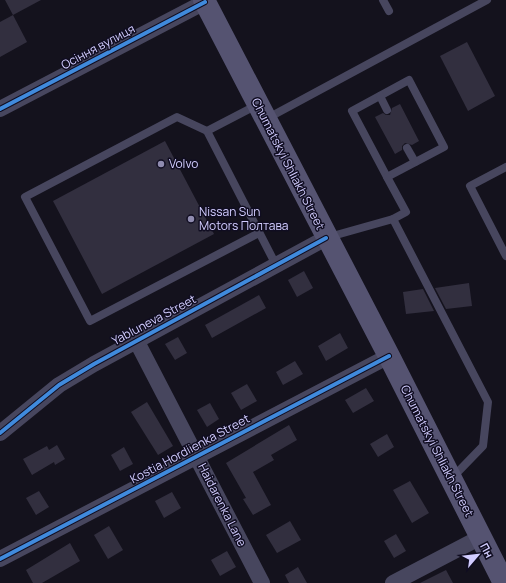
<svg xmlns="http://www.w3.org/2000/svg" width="506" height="583" font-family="Manrope,sans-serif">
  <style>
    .building { fill: #322f3f }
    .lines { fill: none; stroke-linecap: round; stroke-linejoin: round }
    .lane { stroke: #47465e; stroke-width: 8 }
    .street { stroke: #47465e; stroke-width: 16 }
    .secondary { stroke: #555371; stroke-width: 22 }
    .cycleway-casing { stroke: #100d21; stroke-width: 6 }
    .cycleway { stroke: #408adc; stroke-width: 4 }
    .poi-dot { fill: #908cb0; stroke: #100d21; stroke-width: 1.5 }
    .labels { text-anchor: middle; stroke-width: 3; stroke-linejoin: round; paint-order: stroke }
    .street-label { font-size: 12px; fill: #d2cdff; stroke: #100d21 }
    .poi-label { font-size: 12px; fill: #d2cdff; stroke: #100d21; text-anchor: start }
  </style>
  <rect width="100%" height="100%" fill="#14121d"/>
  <g class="building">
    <path d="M5,0H41L13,15Z"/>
    <path d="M13,15L27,42L0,57V22Z"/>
    <path d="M467,42L495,96L468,111L440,56Z"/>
    <path d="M400,104L419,141L412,145L405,143L402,146V150L395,154L375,117L383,113L386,115H390L392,108Z"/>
    <path d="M165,141L214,234L102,294L53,201Z"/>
    <path d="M304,271L313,288L297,297L288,280Z"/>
    <path d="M469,283L472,306L446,309L435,288Z"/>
    <path d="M423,289L434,311L406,314L403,292Z"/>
    <path d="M259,295L266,308L212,338L205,325Z"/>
    <path d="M340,333L348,348L326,361L318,346Z"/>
    <path d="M178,337L187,353L175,360L165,344Z"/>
    <path d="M295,361L303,374L283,385L276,372Z"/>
    <path d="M247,384L257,401L241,410L231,393Z"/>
    <path d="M366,388L374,401L353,413L345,400Z"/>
    <path d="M147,402L173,446L158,455L131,412Z"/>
    <path d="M210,403L219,419L207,427L197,410Z"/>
    <path d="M289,425L297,440L271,455L274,460L253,472L271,505L253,515L243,499L246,498L226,463Z"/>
    <path d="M387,434L394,447L378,457L370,444Z"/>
    <path d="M57,445L65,459L55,465L54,462L32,475L23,459L47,446L49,450Z"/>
    <path d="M124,447L133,464L120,471L111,455Z"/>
    <path d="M410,481L429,513L412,523L393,490Z"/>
    <path d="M39,491L49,507L36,515L26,498Z"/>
    <path d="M172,492L181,508L164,518L155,501Z"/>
    <path d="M290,521L301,540L277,553L266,535Z"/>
    <path d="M109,526L123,550L108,559L94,535Z"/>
    <path d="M396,534L406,551L394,558L384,541Z"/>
    <path d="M70,543L80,561L42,583H33L26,570Z"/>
    <path d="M227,551L236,567L220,576L211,560Z"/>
    <path d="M298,567L307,583H289L285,575Z"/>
    <path d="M446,570L453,583H420Z"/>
  </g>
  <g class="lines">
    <g class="lane">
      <path d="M383,0L389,11"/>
      <path d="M409,80L444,147L387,177L352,111Z"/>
      <path d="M380,96L387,110"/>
      <path d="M257,105L207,131L276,265"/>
      <path d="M266,119L487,0"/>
      <path d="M207,131L177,117L25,197L90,321L259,233"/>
      <path d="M407,148L415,162"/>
      <path d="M506,167L470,186L506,256"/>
      <path d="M387,177L406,212L393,219"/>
      <path d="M329,237L393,219L488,402L483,446L452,478"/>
    </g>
    <g class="street">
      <path d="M0,109L205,2"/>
      <path d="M137,342L262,583"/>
      <path d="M0,433L59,385L94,364L326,238"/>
      <path d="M0,559L389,356"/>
      <path d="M393,583L481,537"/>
    </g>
    <path class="secondary" d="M204,0L389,356L504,583"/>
    <defs>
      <g id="cycleway">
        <path d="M0,109L205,2"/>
        <path d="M0,433L59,385L94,364L326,238"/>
        <path d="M0,559L389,356"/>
      </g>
    </defs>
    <use href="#cycleway" class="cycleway-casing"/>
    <use href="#cycleway" class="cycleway"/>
  </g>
  <g class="poi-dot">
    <circle cx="161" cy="164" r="4"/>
    <circle cx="191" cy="219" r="4"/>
  </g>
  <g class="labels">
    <g class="street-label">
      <text transform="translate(98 47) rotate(-28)" y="4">Осіння вулиця</text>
      <text transform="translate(288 164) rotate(63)" y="4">Chumatskyi Shliakh Street</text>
      <text transform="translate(154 320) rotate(-28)" y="4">Yabluneva Street</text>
      <text transform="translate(190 449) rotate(-28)" y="4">Kostia Hordiienka Street</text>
      <text transform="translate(437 451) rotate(63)" y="4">Chumatskyi Shliakh Street</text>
      <text transform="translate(222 505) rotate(63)" y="4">Haidarenka Lane</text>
    </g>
    <g class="poi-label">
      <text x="169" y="168">Volvo</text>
      <text x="199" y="216">Nissan Sun<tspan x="199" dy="14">Motors Полтава</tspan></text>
    </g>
  </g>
  <g transform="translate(478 555) rotate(62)" stroke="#100d21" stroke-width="3" paint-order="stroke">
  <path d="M0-3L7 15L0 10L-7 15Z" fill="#d2cdff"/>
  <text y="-6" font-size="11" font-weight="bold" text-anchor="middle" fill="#d2cdff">Пн</text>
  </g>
</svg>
